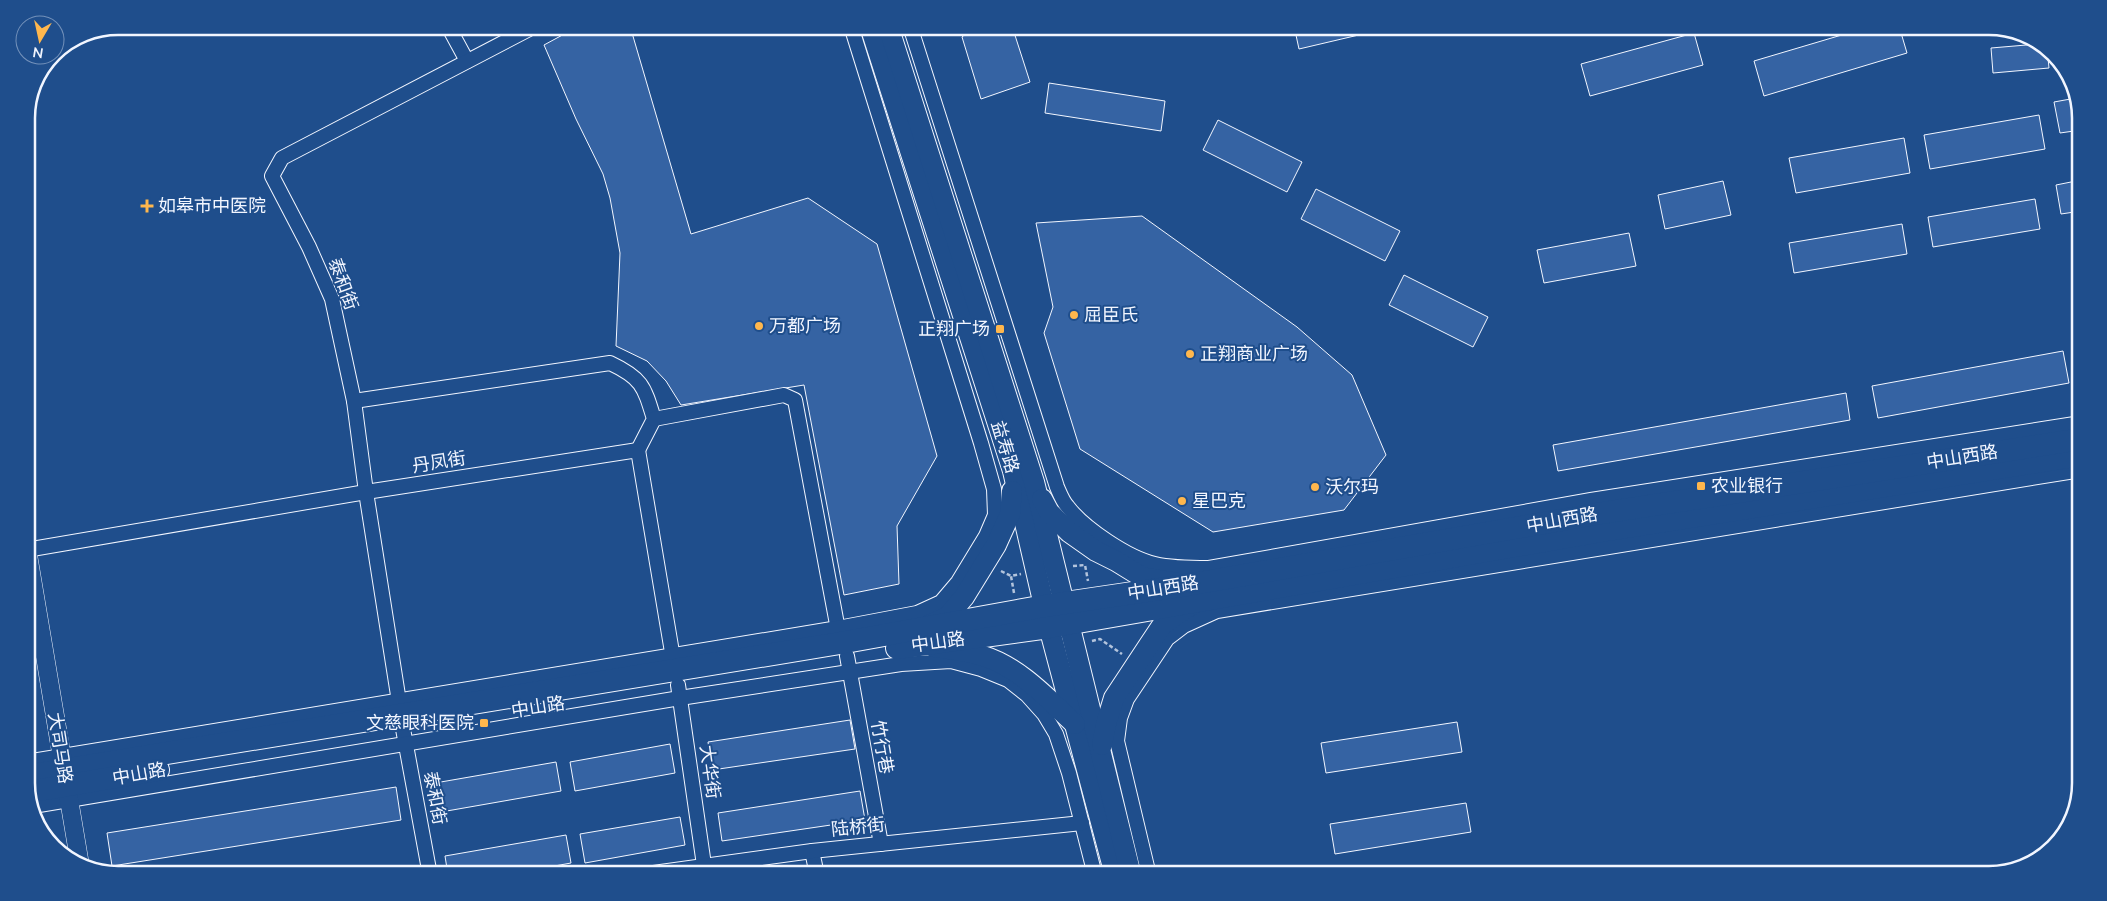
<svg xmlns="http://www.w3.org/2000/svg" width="2107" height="901" font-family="Mulish,'Noto Sans SC',sans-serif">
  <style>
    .building { fill: #3563a3; stroke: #f2f6ff }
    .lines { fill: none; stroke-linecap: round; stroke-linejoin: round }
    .minor-casing { stroke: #f2f6ff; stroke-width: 16 }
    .tertiary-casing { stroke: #f2f6ff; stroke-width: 19 }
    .secondary-casing { stroke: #f2f6ff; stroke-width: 22 }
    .primary-casing { stroke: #f2f6ff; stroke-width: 24 }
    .path { stroke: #b3c4dc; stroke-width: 2.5; stroke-dasharray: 4 2.5; stroke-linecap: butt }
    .minor { stroke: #1f4e8c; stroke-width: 14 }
    .tertiary { stroke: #1f4e8c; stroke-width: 18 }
    .secondary { stroke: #1f4e8c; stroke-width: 20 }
    .primary { stroke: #1f4e8c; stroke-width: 22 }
    .poi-dot { fill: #ffb74d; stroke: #1f4e8c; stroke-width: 2 }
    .labels { text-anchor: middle; stroke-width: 4; stroke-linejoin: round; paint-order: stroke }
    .poi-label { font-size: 18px; fill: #f2f6ff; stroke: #1f4e8c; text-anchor: start }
    .street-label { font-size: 18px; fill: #f2f6ff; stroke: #1f4e8c }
    .rim { fill: none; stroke: #f2f6ff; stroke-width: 2.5 }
  </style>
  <rect width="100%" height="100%" fill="#1f4e8c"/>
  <g class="building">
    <path d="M579,26H630L691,234L808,198L877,244L937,456L897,526L899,584L844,595L804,385L681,405L666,381L647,361L616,346L620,253L610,198L603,174L576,119L544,45Z"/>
    <path d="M975,26H1012L1030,82L981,99L962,37Z"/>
    <path d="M1294,26H1397L1299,49Z"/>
    <path d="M1872,26H1899L1907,53L1764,96L1754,61Z"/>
    <path d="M1694,33L1703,65L1590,96L1581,64Z"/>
    <path d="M2038,44L2053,57L2048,58L2049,68L1993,73L1991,48Z"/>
    <path d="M1049,83L1165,101L1161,131L1045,113Z"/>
    <path d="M2076,98L2081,112V130L2060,133L2054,102Z"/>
    <path d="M2039,115L2045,149L1930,169L1924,135Z"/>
    <path d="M1218,120L1302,162L1287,192L1203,150Z"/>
    <path d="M1904,138L1910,173L1796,193L1789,158Z"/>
    <path d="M2081,180V211L2061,214L2056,185Z"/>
    <path d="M1723,181L1731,215L1665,229L1658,195Z"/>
    <path d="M1316,189L1400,231L1385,261L1301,219Z"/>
    <path d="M2035,199L2040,229L1933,247L1928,217Z"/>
    <path d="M1142,216L1297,327L1352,375L1386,455L1344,510L1213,532L1080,449L1044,333L1053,307L1036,223Z"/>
    <path d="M1902,224L1907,254L1794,273L1789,243Z"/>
    <path d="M1629,233L1636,266L1544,283L1537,250Z"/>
    <path d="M1404,275L1488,317L1473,347L1389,305Z"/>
    <path d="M2063,351L2069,383L1878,418L1872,386Z"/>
    <path d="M1846,393L1850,420L1558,471L1553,445Z"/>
    <path d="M850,720L855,749L712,770L708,742Z"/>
    <path d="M1457,722L1462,752L1326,773L1321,743Z"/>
    <path d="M670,744L675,773L575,791L570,762Z"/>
    <path d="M556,762L561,791L441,812L435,783Z"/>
    <path d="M396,787L401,820L112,866L107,833Z"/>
    <path d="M860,791L865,820L722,841L718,813Z"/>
    <path d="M1466,803L1471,832L1335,854L1330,824Z"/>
    <path d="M680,817L685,845L585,863L580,834Z"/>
    <path d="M566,835L571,863L505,875H448L445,856Z"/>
  </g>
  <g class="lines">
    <defs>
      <g id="minor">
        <path d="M448,26L467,61"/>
        <path d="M910,26L1057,487C1060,494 1063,502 1068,507C1084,528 1128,558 1155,564C1172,568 1191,568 1209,568L1591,500L2081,423"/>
        <path d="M354,401L610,363C642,378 644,386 654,419L638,450"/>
        <path d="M654,419L784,395L795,400L839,635"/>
        <path d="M26,550L366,492L638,450L674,664"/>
        <path d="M847,656L881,844"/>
        <path d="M678,685L704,865"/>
        <path d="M400,708L366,492L354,401L332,299L309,247L272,176L282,158L535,26"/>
        <path d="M403,729L430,875"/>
        <path d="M26,762L838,628L917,613L941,602L958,582L986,536L995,515L994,489L981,443L851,26"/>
        <path d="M33,806L680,698L901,664L951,661L981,669L1008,680L1027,695L1044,714L1056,734L1069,773L1095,875"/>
        <path d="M812,851L817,875"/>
        <path d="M639,875L812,851L1082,823"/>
        <path d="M1149,875L1117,741L1120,718L1127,699L1167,639L1184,626L1217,611L2081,470"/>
      </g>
      <path id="tertiary" d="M26,543L80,865"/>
      <g id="secondary">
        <path d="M870,26L1013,471L1049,627L1115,875"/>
        <path d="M888,26L1034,482L1131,875"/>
        <path d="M1042,499L1049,512L1069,532L1096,551L1116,561L1142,577L1179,583"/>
        <path d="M929,625L947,617L964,597L996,545L1010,514L1012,491"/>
        <path d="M934,647C950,649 967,651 983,656C1019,667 1048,699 1075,724"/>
        <path d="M1102,745L1106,724L1114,698L1149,645L1163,624L1198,601"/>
      </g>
      <g id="primary">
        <path d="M897,648L1049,627L1602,531L2081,455"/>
        <path d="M26,776L840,643L1045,606L1187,585L1596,514L2081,439"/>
        <path d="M28,792L158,770"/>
      </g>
    </defs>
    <use href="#minor" class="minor-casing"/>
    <use href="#tertiary" class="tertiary-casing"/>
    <use href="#secondary" class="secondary-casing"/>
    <use href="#primary" class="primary-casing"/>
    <g class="path">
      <path d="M1073,566L1085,565L1088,581"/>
      <path d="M1001,571L1011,576"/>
      <path d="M1014,593L1011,576L1021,574"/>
      <path d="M1092,641L1100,639L1122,654"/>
    </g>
    <use href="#minor" class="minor"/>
    <use href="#tertiary" class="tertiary"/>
    <use href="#secondary" class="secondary"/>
    <use href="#primary" class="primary"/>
  </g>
  <g class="poi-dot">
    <path d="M144.5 198.5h5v5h5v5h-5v5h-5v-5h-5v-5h5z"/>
    <circle cx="1074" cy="315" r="5"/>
    <circle cx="759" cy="326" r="5"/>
    <rect x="995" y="324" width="10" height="10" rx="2.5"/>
    <circle cx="1190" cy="354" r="5"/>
    <rect x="1696" y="481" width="10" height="10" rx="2.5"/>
    <circle cx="1315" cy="487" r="5"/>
    <circle cx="1182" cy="501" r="5"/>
    <rect x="479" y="718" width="10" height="10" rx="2.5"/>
  </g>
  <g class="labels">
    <g class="poi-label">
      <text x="158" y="212">如皋市中医院</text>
      <text x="1084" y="321">屈臣氏</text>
      <text x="769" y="332">万都广场</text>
      <text x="990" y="335" text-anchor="end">正翔广场</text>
      <text x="1200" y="360">正翔商业广场</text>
      <text x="1711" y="492">农业银行</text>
      <text x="1325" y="493">沃尔玛</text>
      <text x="1192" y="507">星巴克</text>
      <text x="474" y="729" text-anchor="end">文慈眼科医院</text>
    </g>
    <g class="street-label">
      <text transform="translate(343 284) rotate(70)" y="6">泰和街</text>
      <text transform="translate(1005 447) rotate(73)" y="6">益寿路</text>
      <text transform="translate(1962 457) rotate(-9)" y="6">中山西路</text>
      <text transform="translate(439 462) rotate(-9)" y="6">丹凤街</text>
      <text transform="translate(1562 520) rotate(-10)" y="6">中山西路</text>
      <text transform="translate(1163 588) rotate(-9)" y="6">中山西路</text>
      <text transform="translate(938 642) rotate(-8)" y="6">中山路</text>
      <text transform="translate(538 707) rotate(-9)" y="6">中山路</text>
      <text transform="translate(882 747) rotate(80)" y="6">竹行巷</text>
      <text transform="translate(60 748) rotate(81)" y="6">大司马路</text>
      <text transform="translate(710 772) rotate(82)" y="6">大华街</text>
      <text transform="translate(139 774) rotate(-10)" y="6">中山路</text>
      <text transform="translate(435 798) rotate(79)" y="6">泰和街</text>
      <text transform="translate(858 827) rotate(-6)" y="6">陆桥街</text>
    </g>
  </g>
  <path d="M0 0H2107V901H0ZM118 35H1989A83 83 0 0 1 2072 118V783A83 83 0 0 1 1989 866H118A83 83 0 0 1 35 783V118A83 83 0 0 1 118 35Z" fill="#1f4e8c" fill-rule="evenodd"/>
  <path class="rim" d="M118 35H1989A83 83 0 0 1 2072 118V783A83 83 0 0 1 1989 866H118A83 83 0 0 1 35 783V118A83 83 0 0 1 118 35Z"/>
  <g transform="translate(40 40) rotate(189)"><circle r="24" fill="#1f4e8c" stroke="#7391ba"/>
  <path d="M0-4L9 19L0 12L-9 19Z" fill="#ffb74d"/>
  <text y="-8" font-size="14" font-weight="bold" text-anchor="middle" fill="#f2f6ff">N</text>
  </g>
</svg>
